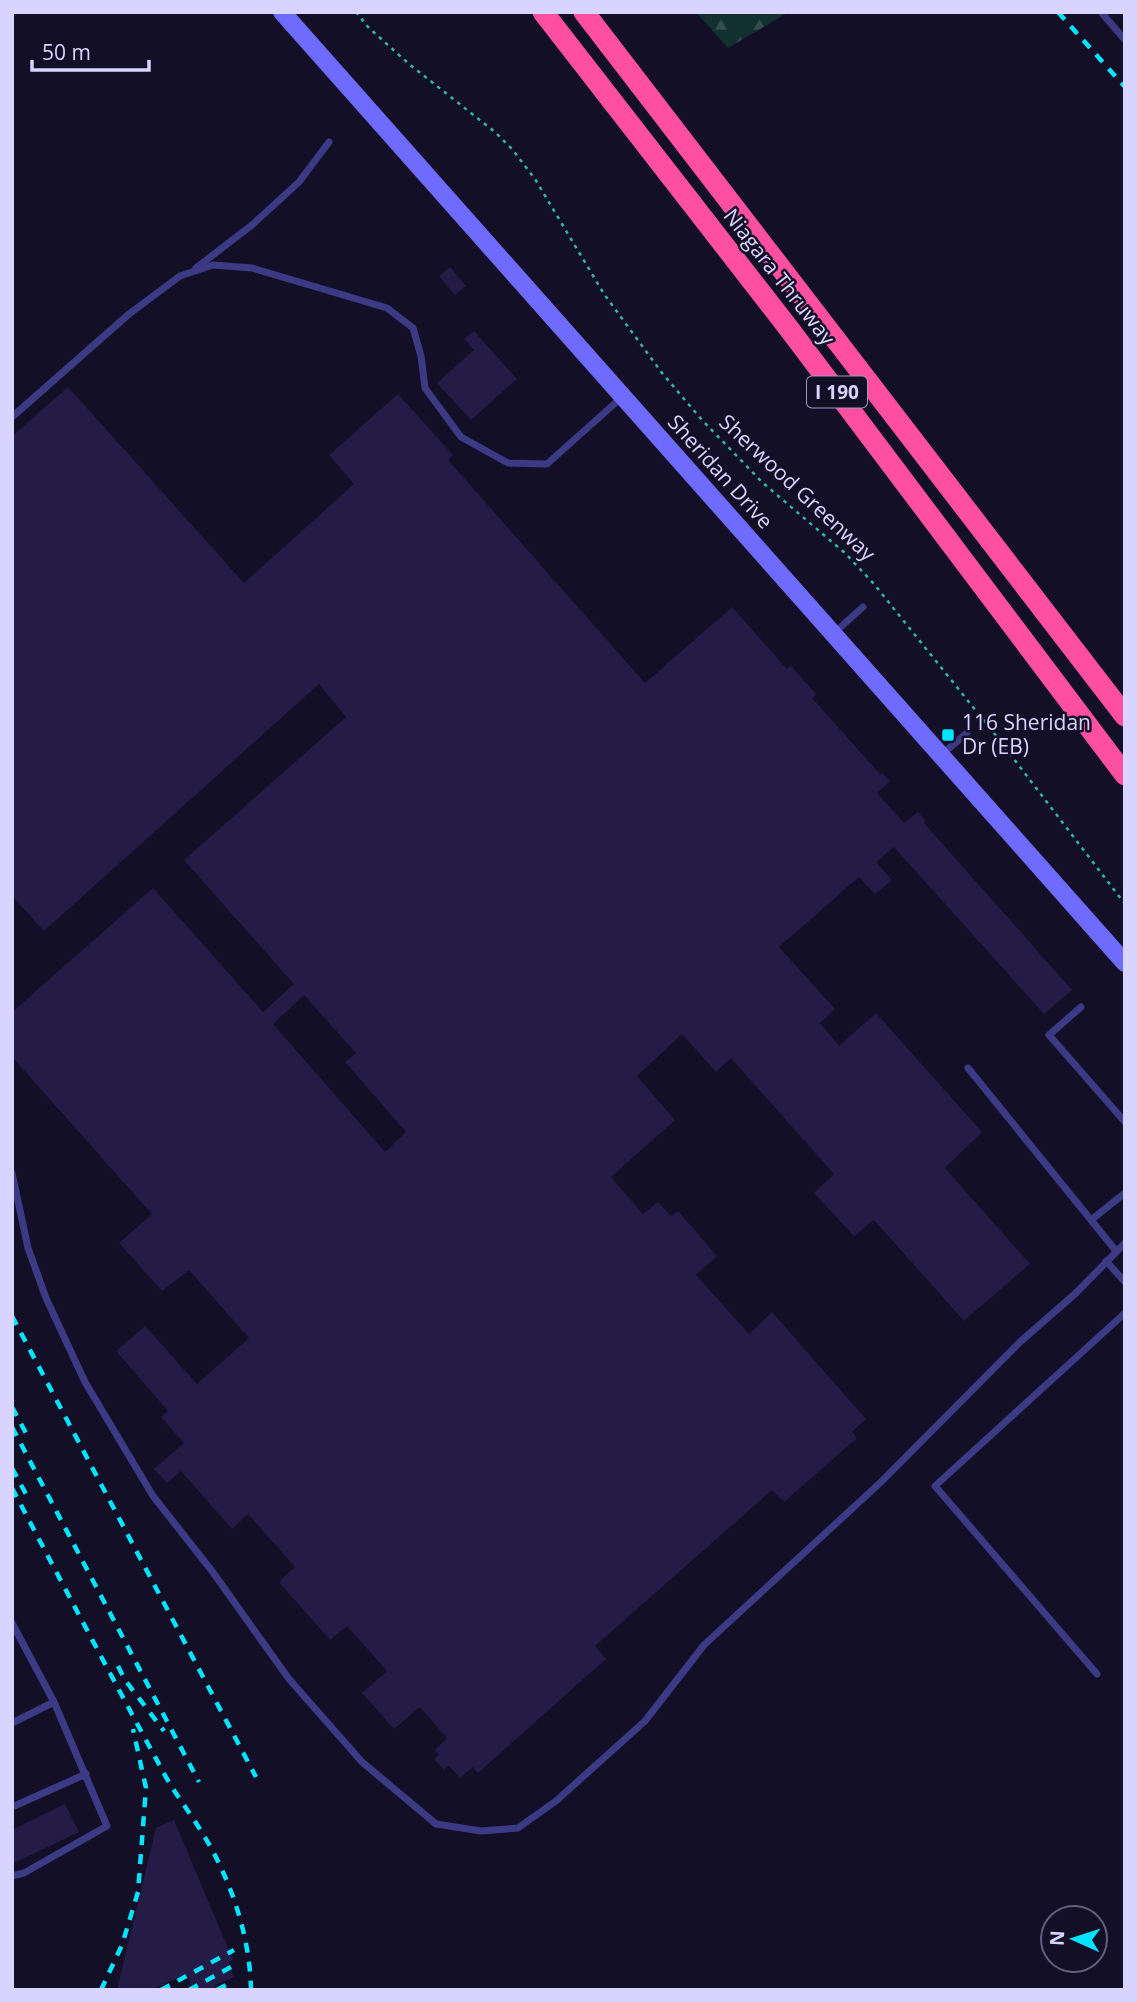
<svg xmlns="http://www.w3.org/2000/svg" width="1137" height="2002" font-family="'Open Sans',sans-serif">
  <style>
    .forest { fill: url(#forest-firs) }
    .building { fill: #241b47; fill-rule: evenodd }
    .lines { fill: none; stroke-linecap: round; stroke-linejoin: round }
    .path { stroke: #2fb8b0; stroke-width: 2.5; stroke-dasharray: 3.5 5; stroke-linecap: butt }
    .lane { stroke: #3d3a85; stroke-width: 7 }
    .secondary { stroke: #6f6bff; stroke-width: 18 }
    .highway { stroke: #ff4fa3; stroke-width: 21 }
    .rail { stroke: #00e5ff; stroke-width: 4.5; stroke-dasharray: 10 9; stroke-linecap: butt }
    .poi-dot { fill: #00e5ff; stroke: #130f26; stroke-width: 2.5 }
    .labels { text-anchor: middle; stroke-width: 5; stroke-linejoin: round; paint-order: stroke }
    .shield { fill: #130f26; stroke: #9e99be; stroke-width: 2 }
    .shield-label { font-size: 19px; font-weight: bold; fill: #d9d4ff }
    .street-label { font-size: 21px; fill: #d9d4ff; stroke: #130f26 }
    .poi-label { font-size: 21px; fill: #d9d4ff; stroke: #130f26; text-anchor: start }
  </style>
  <defs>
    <pattern id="forest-firs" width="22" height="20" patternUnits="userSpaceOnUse" patternTransform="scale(1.75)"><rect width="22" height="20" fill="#12302f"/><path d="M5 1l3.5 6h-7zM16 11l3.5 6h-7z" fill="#344d4e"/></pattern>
  </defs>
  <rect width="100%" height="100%" fill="#130f26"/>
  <path class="forest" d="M696,12H789L728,48Z"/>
  <g class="building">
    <path d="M450,267L466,286L455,295L439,276Z"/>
    <path d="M474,331L517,379L471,420L437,383L474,350L464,339Z"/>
    <path d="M68,387L244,583L354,484L329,455L398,394L453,455L448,460L645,683L732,607L787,669L791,666L816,694L812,698L880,774L882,773L890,781L877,793L904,823L918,812L926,821L924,823L1072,990L1044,1014L894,847L876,862L892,880L875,894L859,877L779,947L835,1009L820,1023L839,1046L876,1013L982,1132L945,1168L1030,1264L964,1321L874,1220L854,1236L814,1193L834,1174L731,1058L716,1072L682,1034L637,1076L675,1120L611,1177L643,1214L658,1202L671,1216L678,1211L717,1256L696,1275L749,1334L772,1312L866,1419L852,1432L857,1438L784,1502L772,1490L595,1646L606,1659L478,1773L473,1767L460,1778L448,1765L444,1770L434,1759L439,1755L435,1750L447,1738L420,1707L394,1729L362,1693L387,1671L347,1626L330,1640L279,1582L295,1567L248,1514L232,1529L181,1471L167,1483L154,1469L184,1443L161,1417L168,1411L116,1351L145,1326L197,1384L249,1338L189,1270L162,1291L119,1243L152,1214L12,1057V1012L153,888L263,1012L294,984L184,860L346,717L319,684L44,931L12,896V436ZM304,995L356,1053L345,1062L406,1132L385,1152L273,1024Z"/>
    <path d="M65,1804L79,1832L12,1864V1830Z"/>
    <path d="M174,1820L233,1960L228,1962L234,1977L215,1985L217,1990H193L187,1974L151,1990H117L156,1828Z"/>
  </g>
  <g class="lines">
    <path class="path" d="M356,12L368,27L409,64L495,132L512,149L535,179L604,294L662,373L702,420L763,483L845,553L874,584L997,737L1125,904"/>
    <g class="lane">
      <path d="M1101,12L1125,40"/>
      <path d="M196,268L252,225L299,182L329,142"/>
      <path d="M12,417L129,314L180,276L213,265L252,268L387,308L413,328L421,356L425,388L461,437L508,463L547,464L622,397"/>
      <path d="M835,632L863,607"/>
      <path d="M941,755L967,733"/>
      <path d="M1081,1007L1049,1035L1125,1122"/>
      <path d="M968,1068L1091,1220"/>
      <path d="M12,1173L28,1248L46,1298L85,1382L153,1496L212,1571L289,1679L362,1762L436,1824L481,1831L518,1828L556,1801L645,1721L704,1645L881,1482L1020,1342L1076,1293L1125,1243"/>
      <path d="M1116,1251L1091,1220L1125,1193"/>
      <path d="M1106,1261L1125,1282"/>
      <path d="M12,1623L54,1702L107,1826L24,1873L12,1876"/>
      <path d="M1097,1674L935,1486L1125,1313"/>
      <path d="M12,1723L54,1702"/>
      <path d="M12,1807L86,1774"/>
    </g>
    <path class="secondary" d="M282,12L1125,963"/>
    <g class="highway">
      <path d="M543,12L790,330L1125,775"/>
      <path d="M584,12L1125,716"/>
    </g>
    <g class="rail">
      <path d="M1058,12L1125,87"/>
      <path d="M12,1316L256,1777"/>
      <path d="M12,1407L27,1435"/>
      <path d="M12,1427L199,1782"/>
      <path d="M12,1468L27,1496"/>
      <path d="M12,1488C61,1581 110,1674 160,1766C172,1790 189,1811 203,1834C231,1880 250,1936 251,1990"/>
      <path d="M118,1666L125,1680L164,1731"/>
      <path d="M101,1990L122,1945L138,1892L146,1788L133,1729"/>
      <path d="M161,1990L234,1950"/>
      <path d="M189,1990L231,1967"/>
      <path d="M217,1990L233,1981"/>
    </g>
  </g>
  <rect class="poi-dot" x="941" y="728" width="14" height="14" rx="3.5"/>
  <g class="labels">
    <rect class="shield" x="807" y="376.5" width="60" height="31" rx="5"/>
    <g class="shield-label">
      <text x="837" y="399">I 190</text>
    </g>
    <g class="street-label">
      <text transform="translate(779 277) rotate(52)" y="7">Niagara Thruway</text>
      <text transform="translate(720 472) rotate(48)" y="7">Sheridan Drive</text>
      <text transform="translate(797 488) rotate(43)" y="7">Sherwood Greenway</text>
    </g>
    <g class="poi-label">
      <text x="962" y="730">116 Sheridan<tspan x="962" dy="24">Dr (EB)</tspan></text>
    </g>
  </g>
  <rect width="1137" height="2002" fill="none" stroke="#d9d4ff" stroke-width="28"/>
  <g transform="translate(1074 1939) rotate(273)"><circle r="33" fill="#130f26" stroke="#625e7d" stroke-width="2"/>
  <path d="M0-5L12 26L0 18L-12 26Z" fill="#00e5ff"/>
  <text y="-10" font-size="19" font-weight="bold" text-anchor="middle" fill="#d9d4ff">N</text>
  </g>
  <path d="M32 60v10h117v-10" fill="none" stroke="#d9d4ff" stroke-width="3.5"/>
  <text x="42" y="60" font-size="21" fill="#d9d4ff" stroke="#130f26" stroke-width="5" paint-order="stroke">50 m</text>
</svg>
